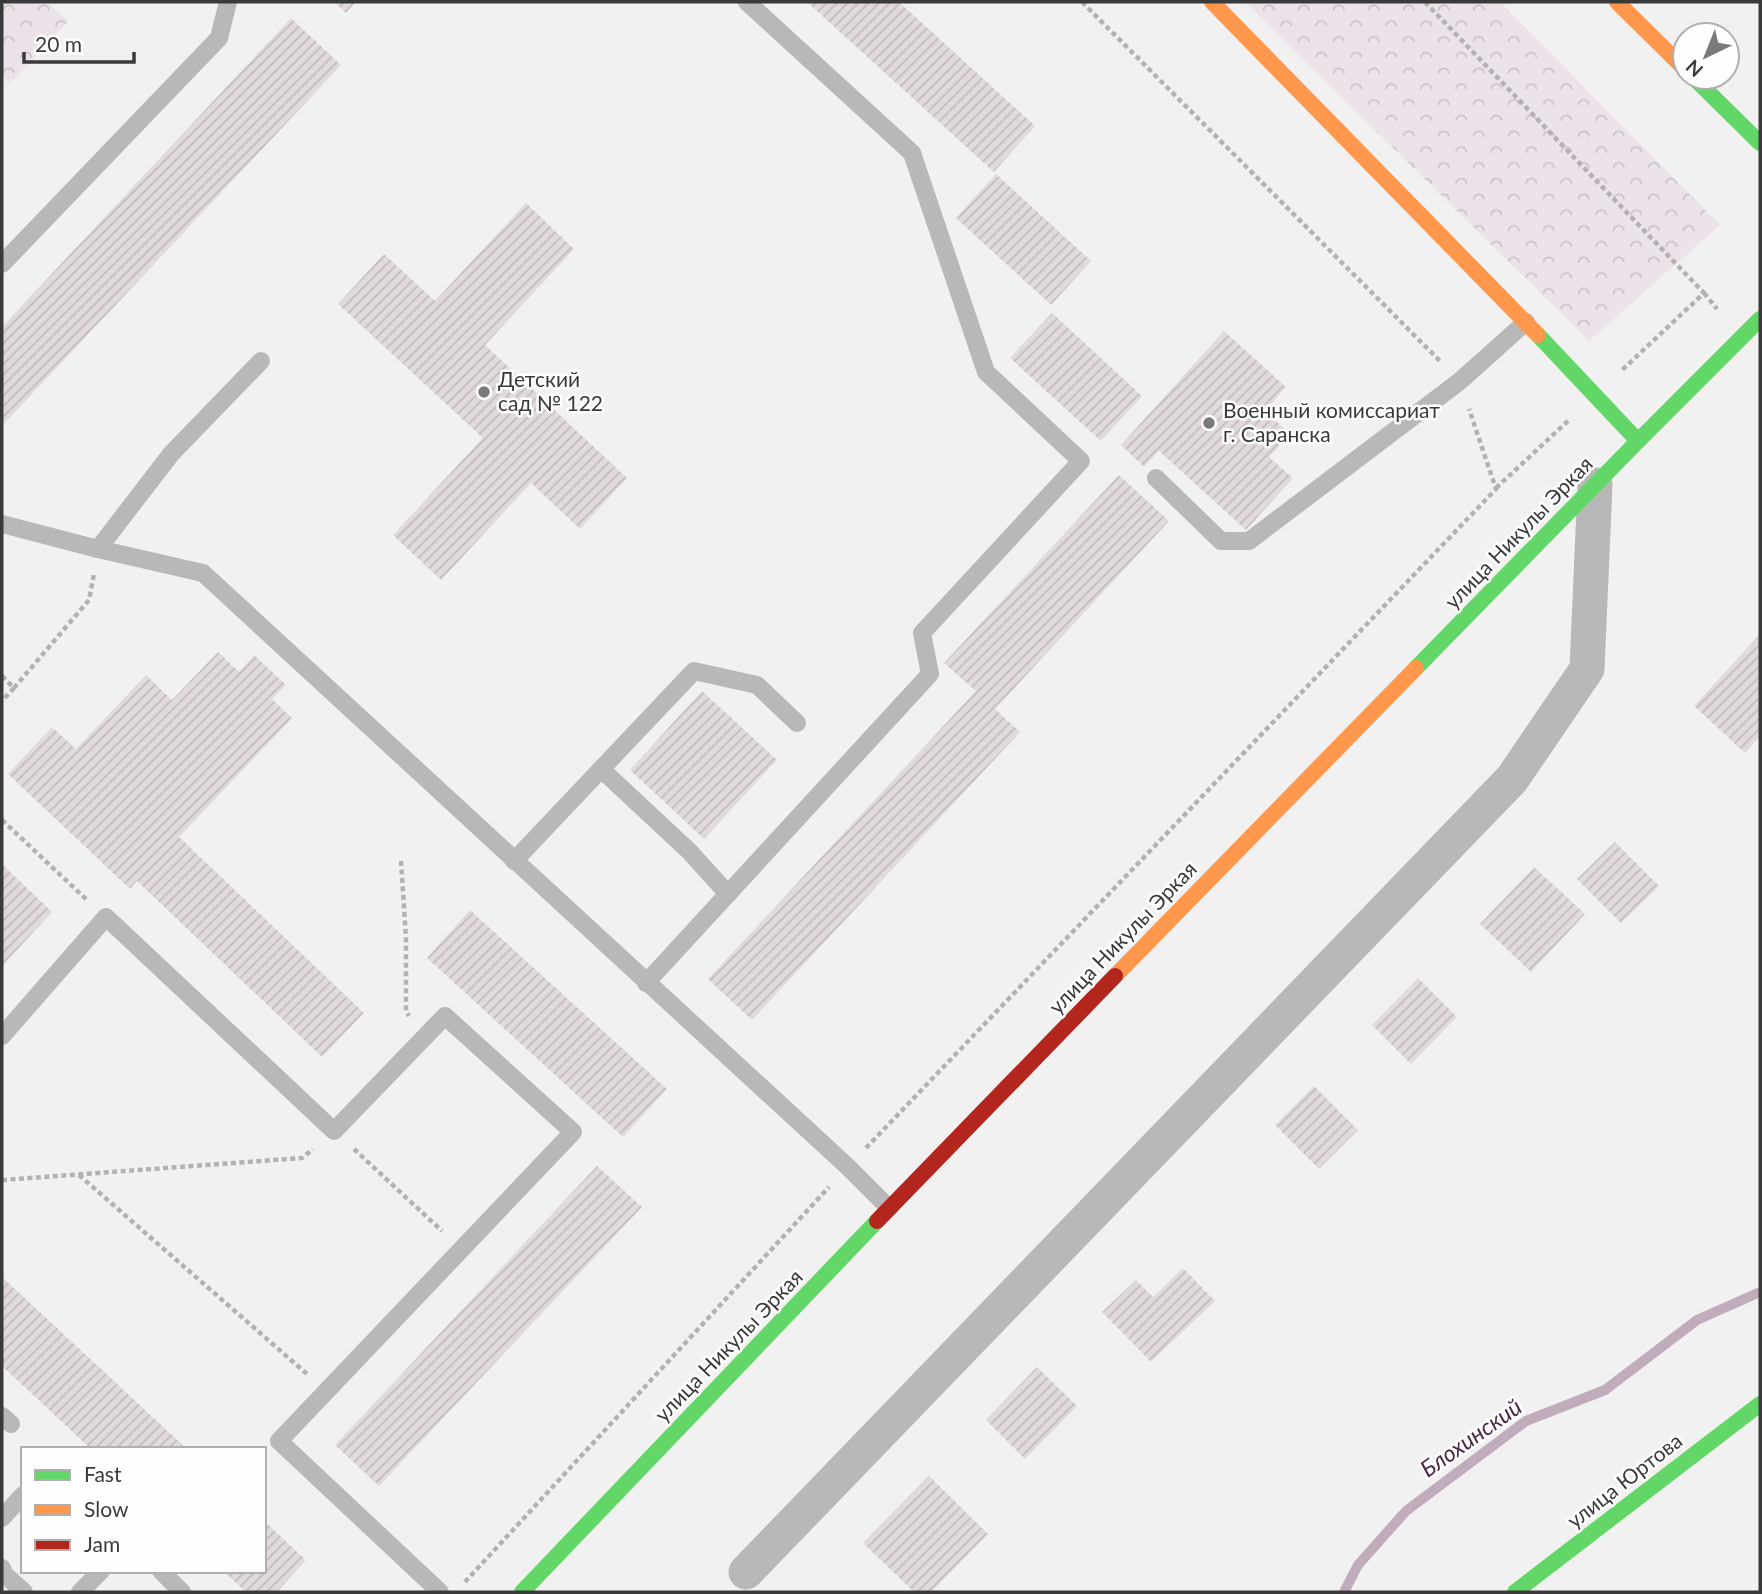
<svg xmlns="http://www.w3.org/2000/svg" width="1762" height="1594" font-family="Lato,sans-serif">
  <style>
    .park { fill: url(#park-crowns) }
    .lines { fill: none; stroke-linecap: round; stroke-linejoin: round }
    .stream { stroke: #c0acbb; stroke-width: 10 }
    .building { fill: url(#building-hatch) }
    .path { stroke: #b2b2b3; stroke-width: 4.5; stroke-dasharray: 5 3.5; stroke-linecap: butt }
    .lane { stroke: #b8b8b8; stroke-width: 18 }
    .street { stroke: #b8b8b8; stroke-width: 35 }
    .fast { stroke: #63d668; stroke-width: 16 }
    .slow { stroke: #ff974d; stroke-width: 16 }
    .jam { stroke: #b3261e; stroke-width: 16 }
    .poi-dot { fill: #7b7a7b; stroke: #fffeff; stroke-width: 2.5 }
    .labels { text-anchor: middle; stroke-width: 5; stroke-linejoin: round; paint-order: stroke }
    .poi-label { font-size: 21px; fill: #3b3a3b; stroke: #fffeff; text-anchor: start }
    .street-label { font-size: 21px; fill: #3b3a3b; stroke: #fffeff }
    .water-label { font-size: 23px; font-style: italic; fill: #4d2645; stroke: #fffeff }
  </style>
  <defs>
    <pattern id="park-crowns" width="20" height="18" patternUnits="userSpaceOnUse" patternTransform="scale(1.75)"><rect width="20" height="18" fill="#ece2ea"/><path d="M2 6a3 3 0 1 1 6 0M12 15a3 3 0 1 1 6 0" fill="none" stroke="#cbc3ca"/></pattern>
    <pattern id="building-hatch" width="6" height="6" patternUnits="userSpaceOnUse" patternTransform="scale(1.75)"><rect width="6" height="6" fill="#e0d9de"/><path d="M-1 1l2-2M0 6l6-6M5 7l2-2" fill="none" stroke="#c1bbbf"/></pattern>
  </defs>
  <rect width="100%" height="100%" fill="#f2f1f2"/>
  <g class="park">
    <path d="M2,2H47L68,21L10,84L2,76Z"/>
    <path d="M1245,2H1500L1720,225L1589,341Z"/>
  </g>
  <g class="lines">
    <path class="stream" d="M1344,1592L1358,1565L1406,1511L1526,1421L1605,1390L1697,1320L1760,1292"/>
  </g>
  <g class="building">
    <path d="M334,2H356L346,13Z"/>
    <path d="M807,2H899L1035,126L994,172Z"/>
    <path d="M291,18L341,65L2,426V327Z"/>
    <path d="M996,174L1091,261L1051,305L956,218Z"/>
    <path d="M526,203L574,249L485,345L627,478L580,529L531,483L441,580L393,535L483,438L338,304L384,254L435,301Z"/>
    <path d="M1052,313L1142,396L1101,441L1010,358Z"/>
    <path d="M1224,331L1286,387L1265,411L1290,434L1269,457L1293,478L1246,530L1159,451L1144,467L1121,445Z"/>
    <path d="M1119,475L1169,521L995,709L1020,732L752,1020L708,979L976,691L944,663Z"/>
    <path d="M1760,634V736L1745,753L1694,706Z"/>
    <path d="M218,652L239,672L254,655L286,685L272,699L292,718L179,837L364,1013L322,1057L137,881L130,889L8,774L52,727L76,749L146,675L172,700Z"/>
    <path d="M702,691L777,760L704,839L630,770Z"/>
    <path d="M1615,842L1659,886L1621,923L1577,879Z"/>
    <path d="M3,865L52,912L2,966V866Z"/>
    <path d="M1534,867L1585,914L1531,972L1480,924Z"/>
    <path d="M470,910L667,1089L623,1137L427,958Z"/>
    <path d="M1418,978L1457,1017L1411,1064L1372,1025Z"/>
    <path d="M1314,1086L1358,1130L1319,1169L1275,1125Z"/>
    <path d="M597,1166L642,1207L379,1486L335,1445Z"/>
    <path d="M1183,1268L1215,1301L1151,1362L1102,1312L1136,1280L1153,1297Z"/>
    <path d="M2,1277L187,1449H91L2,1366Z"/>
    <path d="M1037,1367L1077,1406L1025,1459L986,1420Z"/>
    <path d="M929,1476L988,1534L931,1592H914L863,1543Z"/>
    <path d="M264,1521L306,1560L277,1592H246L223,1571H264Z"/>
  </g>
  <g class="lines">
    <g class="path">
      <path d="M1082,2L1442,363"/>
      <path d="M1425,2L1704,293L1621,371"/>
      <path d="M1704,293L1717,309"/>
      <path d="M1496,488L1569,420"/>
      <path d="M2,676L14,688L2,701"/>
      <path d="M14,688L89,600L94,574"/>
      <path d="M2,820L87,900"/>
      <path d="M401,861L406,938V1011L409,1016"/>
      <path d="M866,1148L1496,489L1469,409"/>
      <path d="M354,1149L442,1231"/>
      <path d="M79,1175L307,1374"/>
      <path d="M2,1180L302,1158L313,1149"/>
      <path d="M465,1582L829,1187"/>
    </g>
    <g class="lane">
      <path d="M2,264L219,38L228,2"/>
      <path d="M1156,478L1221,541H1249L1460,381L1526,322"/>
      <path d="M2,524L98,549L203,573L848,1167L889,1208"/>
      <path d="M98,549L171,454L261,361"/>
      <path d="M601,769L689,851L728,894"/>
      <path d="M514,861L694,671L757,685L797,723"/>
      <path d="M646,983L930,674L922,633L1081,461L986,372L912,153L747,2"/>
      <path d="M2,1036L106,917L334,1131L445,1016L573,1132L279,1441L440,1592"/>
      <path d="M2,1416L11,1424"/>
      <path d="M2,1518L23,1495"/>
      <path d="M2,1568L4,1574L24,1592"/>
      <path d="M161,1571L182,1592"/>
      <path d="M80,1592L101,1571"/>
    </g>
    <path class="street" d="M746,1572L1512,779L1587,669L1595,485"/>
    <g class="fast">
      <path d="M1693,77L1760,143"/>
      <path d="M1538,335L1638,441"/>
      <path d="M1416,668L1638,441L1760,319"/>
      <path d="M522,1592L877,1221"/>
      <path d="M1515,1592L1760,1404"/>
    </g>
    <g class="slow">
      <path d="M1212,2L1538,335"/>
      <path d="M1617,2L1685,69"/>
      <path d="M1115,976L1416,668"/>
    </g>
    <path class="jam" d="M877,1221L1115,976"/>
  </g>
  <g class="poi-dot">
    <circle cx="484" cy="392" r="7"/>
    <circle cx="1209" cy="423" r="7"/>
  </g>
  <g class="labels">
    <g class="poi-label">
      <text x="498" y="387">Детский<tspan x="498" dy="24">сад № 122</tspan></text>
      <text x="1223" y="418">Военный комиссариат<tspan x="1223" dy="24">г. Саранска</tspan></text>
    </g>
    <g class="street-label">
      <text transform="translate(1519 533) rotate(-46)" y="7">улица Никулы Эркая</text>
      <text transform="translate(1123 938) rotate(-46)" y="7">улица Никулы Эркая</text>
      <text transform="translate(729 1346) rotate(-46)" y="7">улица Никулы Эркая</text>
      <text transform="translate(1625 1481) rotate(-38)" y="7">улица Юртова</text>
    </g>
    <g class="water-label">
      <text transform="translate(1471 1438) rotate(-35)" y="8">Блохинский</text>
    </g>
  </g>
  <rect width="1762" height="1594" fill="none" stroke="#3b3a3b" stroke-width="7"/>
  <rect x="21" y="1447" width="245" height="126" fill="#fffeff" stroke="#b1b0b1" stroke-width="2"/>
  <rect x="35" y="1470" width="35" height="10" fill="#63d668" stroke="#b1b0b1" stroke-width="2"/>
  <text x="84" y="1482" font-size="21" fill="#3b3a3b">Fast</text>
  <rect x="35" y="1505" width="35" height="10" fill="#ff974d" stroke="#b1b0b1" stroke-width="2"/>
  <text x="84" y="1517" font-size="21" fill="#3b3a3b">Slow</text>
  <rect x="35" y="1540" width="35" height="10" fill="#b3261e" stroke="#b1b0b1" stroke-width="2"/>
  <text x="84" y="1552" font-size="21" fill="#3b3a3b">Jam</text>
  <g transform="translate(1706 56) rotate(223)"><circle r="33" fill="#fffeff" stroke="#b1b0b1" stroke-width="2"/>
  <path d="M0-5L12 26L0 18L-12 26Z" fill="#7b7a7b"/>
  <text y="-10" font-size="19" font-weight="bold" text-anchor="middle" fill="#3b3a3b">N</text>
  </g>
  <path d="M24 52v10h110v-10" fill="none" stroke="#3b3a3b" stroke-width="3.5"/>
  <text x="35" y="52" font-size="21" fill="#3b3a3b" stroke="#fffeff" stroke-width="5" paint-order="stroke">20 m</text>
</svg>
